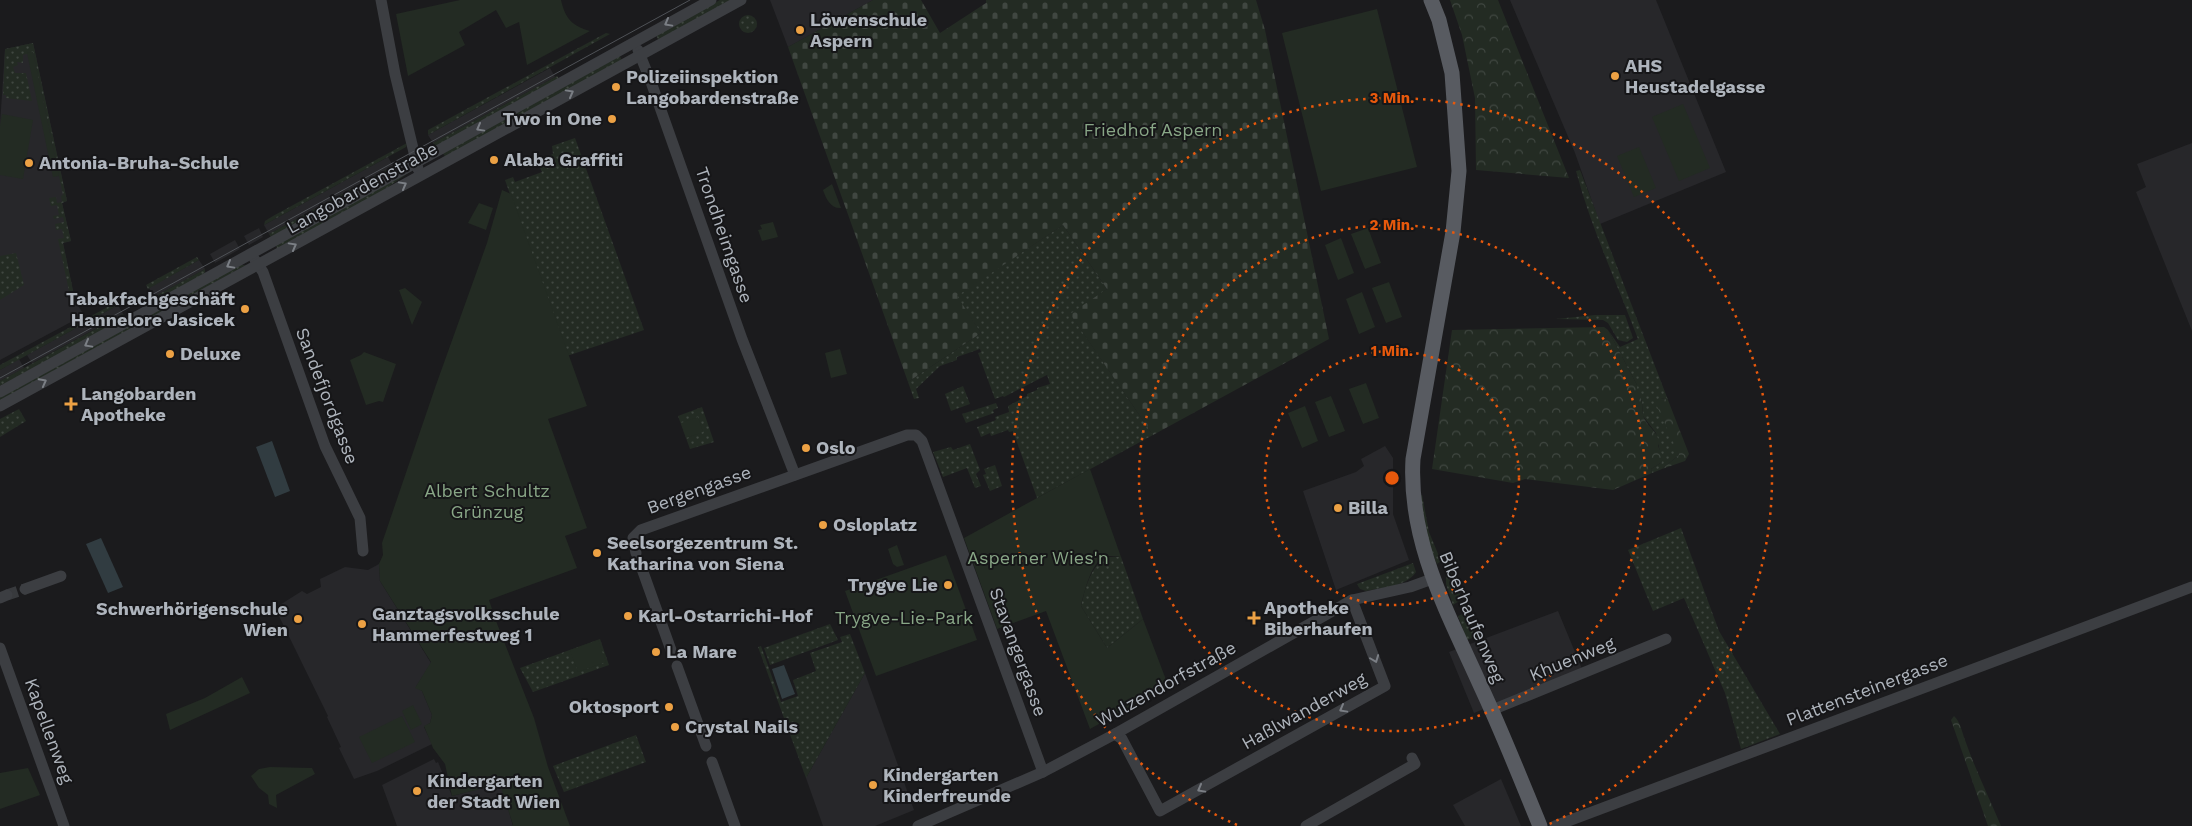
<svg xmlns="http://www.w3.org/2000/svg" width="2192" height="826" font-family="'Work Sans',sans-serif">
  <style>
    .built { fill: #27272a }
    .grass { fill: url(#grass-dots) }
    .forest { fill: url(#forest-crowns) }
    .cemetery { fill: url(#cemetery-stones) }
    .park { fill: #232b23 }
    .water { fill: #313c41 }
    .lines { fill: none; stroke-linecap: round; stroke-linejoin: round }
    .minor-tunnel { stroke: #383a3d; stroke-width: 11; stroke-dasharray: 11 5.5; stroke-linecap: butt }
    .minor { stroke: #3c3e42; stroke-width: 11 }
    .major { stroke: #585b61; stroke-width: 15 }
    .tram { stroke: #4f5257; stroke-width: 1 }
    .oneway { stroke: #7b7f85 }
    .ring { fill: none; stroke: #e8590c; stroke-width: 2.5; stroke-dasharray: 2.5 5 }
    .poi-dot { fill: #eca144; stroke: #161618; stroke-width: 2 }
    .labels { text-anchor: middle; stroke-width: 4; stroke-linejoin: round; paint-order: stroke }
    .poi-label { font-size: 18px; font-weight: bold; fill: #aeb4bc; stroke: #161618; text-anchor: start }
    .park-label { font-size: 18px; fill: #88a686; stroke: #161618 }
    .street-label { font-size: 18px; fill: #aeb4bc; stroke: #161618 }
    .centre { fill: #e8590c; stroke: #161618; stroke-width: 2.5 }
    .ring-label { font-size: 15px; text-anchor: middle; font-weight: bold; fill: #e8590c; stroke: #161618; stroke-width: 4; stroke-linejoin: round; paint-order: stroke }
  </style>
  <defs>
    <pattern id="grass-dots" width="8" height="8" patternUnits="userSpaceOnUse" patternTransform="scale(1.25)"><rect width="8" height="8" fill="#232b23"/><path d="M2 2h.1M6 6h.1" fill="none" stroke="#404741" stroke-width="1.8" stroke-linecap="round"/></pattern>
    <pattern id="forest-crowns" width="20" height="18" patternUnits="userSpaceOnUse" patternTransform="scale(1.25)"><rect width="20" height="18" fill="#232b23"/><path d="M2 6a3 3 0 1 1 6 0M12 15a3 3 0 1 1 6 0" fill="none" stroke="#404741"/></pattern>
    <pattern id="cemetery-stones" width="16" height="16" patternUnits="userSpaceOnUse" patternTransform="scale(1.25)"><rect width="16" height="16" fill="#232b23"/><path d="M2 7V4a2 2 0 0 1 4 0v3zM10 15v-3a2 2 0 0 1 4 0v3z" fill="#404741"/></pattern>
  </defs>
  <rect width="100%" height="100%" fill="#1b1b1d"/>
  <g class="built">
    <path d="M770,0H873L788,47Z"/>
    <path d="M1510,0H1656L1726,172L1600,224L1575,153Z"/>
    <path d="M33,43L67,201L62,203L71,241L63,243L75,301L84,315L0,360V124L5,49Z"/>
    <path d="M550,68L555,77L433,143L428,135Z"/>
    <path d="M2192,143V331L2136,192L2146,187L2137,164Z"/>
    <path d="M388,157L393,166L269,234L264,225Z"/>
    <path d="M259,228L263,237L249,245L244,236Z"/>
    <path d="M235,240L240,249L215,263L210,254Z"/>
    <path d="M199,260L205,269L154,297L149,288Z"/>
    <path d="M118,305L123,314L32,363L27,355Z"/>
    <path d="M19,359L24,368L0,381V370Z"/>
    <path d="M1385,446L1393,458V514L1409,560L1336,590L1303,491L1356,472L1364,466L1361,459Z"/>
    <path d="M379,564L380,581L431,663L416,687L422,691L432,715L430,723L424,727L432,744L377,771L354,779L339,748L341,747L327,717L328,716L275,608L302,591L307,594L321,587L320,579L345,567L368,570Z"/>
    <path d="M1558,611L1582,669L1474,713L1449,652Z"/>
    <path d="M865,673L914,810L875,826H823L806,778Z"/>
    <path d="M434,759L436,763L438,762L452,796L501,783L513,826H397L382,785Z"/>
    <path d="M1501,779L1521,826H1465L1453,805Z"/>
  </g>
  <g class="grass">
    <path d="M720,0H734L659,41L656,35Z"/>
    <circle cx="748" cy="24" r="9"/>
    <path d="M606,33L610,34L428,135V130Z"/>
    <path d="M33,43L67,201L62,203L71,241L63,243L74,295L70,296L58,239L64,238L62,229L56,230L55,224L64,222L63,217L54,219L53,216L59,215L57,205L51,206L49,198L56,197L57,203L62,202L61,196L63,195L33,52L23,55V63L17,62L18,65L13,67L15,73H26L32,101L6,98V95H3L5,49Z"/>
    <path d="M620,56L622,62L446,158L442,152Z"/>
    <path d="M557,76L560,80L436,146L433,143Z"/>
    <path d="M575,138L644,330L567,356L505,180L513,177L515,182L542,172L536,160L553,154L552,146Z"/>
    <path d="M407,143L406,147L264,225L265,221L273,216Z"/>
    <path d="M404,160L403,164L272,239L269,234Z"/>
    <path d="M1580,170L1668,400L1661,398L1679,455L1662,469L1652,473L1651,469L1662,462L1656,433L1643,416L1642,401L1637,394V385L1608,330L1620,347L1638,339C1617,283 1591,228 1576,171Z"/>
    <path d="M411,171L370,200L278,250L275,244Z"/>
    <path d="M1063,225L1107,289L1071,315L1153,435L1037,498L1013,431L1009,432L1008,430L991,436L990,433L981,437L977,427L996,420L995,417L1009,412L1008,406L1027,396V394L1037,390V388L1050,384L1047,375L1004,397L1003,396L995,399L978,353L981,352L980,349L957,357V360L940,366L916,389L919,398L914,399L908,382L981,333L956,296Z"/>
    <path d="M16,253L24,285L0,300V256Z"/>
    <path d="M197,257L199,260L148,289L146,285Z"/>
    <path d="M240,265H246L0,402V396Z"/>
    <path d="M205,269V274L155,303L152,298Z"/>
    <path d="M117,302L118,305L0,370V365Z"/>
    <path d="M123,314L126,319L0,386V381Z"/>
    <path d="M1595,315H1625L1633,338L1627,342L1618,340L1608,323L1603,320L1556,319Z"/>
    <path d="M963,386L970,404L951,411L945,394Z"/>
    <path d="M996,403L998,408L993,410L994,413L966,423L962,414Z"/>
    <path d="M702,407L714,442L690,449L678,416Z"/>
    <path d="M19,409L26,421L0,437V419Z"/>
    <path d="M970,444L980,470L976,474L981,486L975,488L967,468L943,477L933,452L951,447L953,450Z"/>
    <path d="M995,465L1002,486L990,491L983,475L986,474L984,469Z"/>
    <path d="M1422,495L1429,532L1441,561L1437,564L1427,540L1419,496Z"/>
    <path d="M1681,528L1719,631L1780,734L1741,749L1725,693L1684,598L1653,611L1628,550Z"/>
    <path d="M1106,557H1121L1143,619L1107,648L1081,606C1085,588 1090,568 1106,557Z"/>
    <path d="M1446,562L1462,599L1453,605L1446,584Z"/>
    <path d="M1413,563L1416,572C1406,587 1383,587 1366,591L1360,589L1357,584Z"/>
    <path d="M1467,612L1477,636L1467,640L1458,616Z"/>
    <path d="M830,624L838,640L770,665L764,648Z"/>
    <path d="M850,634L865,673L806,778L758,647L761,646L781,702L798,696L793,680L816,671L810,653L842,642L840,637Z"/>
    <path d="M600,639L609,665L533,692L520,668Z"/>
    <path d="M636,735L646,762L564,792L553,766Z"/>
  </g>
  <g class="forest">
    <path d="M1450,0H1498L1569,178L1476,170L1475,98L1462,35Z"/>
    <path d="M1604,327L1608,330L1637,385C1637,393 1641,396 1642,403C1643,407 1642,411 1643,415C1646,427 1662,433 1658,446L1663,457L1662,462L1651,469L1652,473L1613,490L1525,479L1513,483L1432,469L1452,330Z"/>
    <path d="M1661,398L1668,400L1689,454L1685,461L1662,469L1679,455L1655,402Z"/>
    <path d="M1954,716C1960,721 1962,732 1965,740C1975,769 1989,797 2001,826H1988L1951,720Z"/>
  </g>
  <path class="cemetery" d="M873,0H921L940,33L986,3V0H1256L1265,30L1329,339L1153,435L1070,314L1107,289L1063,225L957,296L981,333L908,382L788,47Z"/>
  <g class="park">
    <path d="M460,0H561C565,18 572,26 590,31L527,65L519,22L506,28L496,10L459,32L465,45L408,76L396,14Z"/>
    <path d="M1377,9L1417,167L1321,191L1282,33Z"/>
    <path d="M33,52L59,176L53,177L27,53Z"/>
    <path d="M1683,104L1710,168L1679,181L1652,117Z"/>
    <path d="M2,114L33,120L23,179L0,175V126Z"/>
    <path d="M1639,147L1656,188L1634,197L1617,156Z"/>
    <path d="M832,184L841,208C831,209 826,199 823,190Z"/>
    <path d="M502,190L511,194L587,406L548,419L587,528L565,536L577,568L489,600L496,621L534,718L548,767L570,826H511L513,825L500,784L452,796L445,764L433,748L424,726L430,723L432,715L422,691L415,688L431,662L380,581L379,564L383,555L382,543L436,385L487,243Z"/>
    <path d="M479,203L493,208L486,230L468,223Z"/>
    <path d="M773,222L778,237L762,241L758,230L762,229L760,225Z"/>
    <path d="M1368,228L1381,263L1365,269L1351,234Z"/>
    <path d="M1341,238L1354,273L1338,280L1325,245Z"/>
    <path d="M1389,282L1402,317L1386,323L1372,288Z"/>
    <path d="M405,288L422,302L412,325L399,290Z"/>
    <path d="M1362,292L1375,327L1359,334L1346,299Z"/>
    <path d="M840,349L847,374L831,378L825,353Z"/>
    <path d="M364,352L396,364L383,402L379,401L366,405L350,360L361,355Z"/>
    <path d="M1366,383L1379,418L1363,424L1349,389Z"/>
    <path d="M1331,396L1345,431L1329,437L1315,402Z"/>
    <path d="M1305,406L1318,441L1302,448L1288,413Z"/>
    <path d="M698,417L703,432L686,438L681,423Z"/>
    <path d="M1090,469L1121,557C1117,557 1110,555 1105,557C1091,562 1084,593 1081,606L1107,648L1143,619L1168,685L1090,729L1046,611L997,629L964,538Z"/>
    <path d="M897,545L904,565L897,567L893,564L888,549Z"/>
    <path d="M946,555L977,640L876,676L845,591Z"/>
    <path d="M598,640L606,662L578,672L570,650Z"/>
    <path d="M242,677L250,693L170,730L166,714L205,698Z"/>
    <path d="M413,705L422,724L411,730L402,711Z"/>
    <path d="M402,716L415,742L372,763L359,737Z"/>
    <path d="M270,767L312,768L315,774L276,795L277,808L269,804L268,795L259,788L251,776L259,769Z"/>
    <path d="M28,768L40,795L0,809V773Z"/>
  </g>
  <g class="water">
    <path d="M272,441L290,491L275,497L256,447Z"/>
    <path d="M101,538L123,587L108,593L86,544Z"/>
    <path d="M784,665L795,694L782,699L772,669Z"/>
  </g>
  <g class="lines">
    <path class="minor-tunnel" d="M7,595L25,589"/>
    <g class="minor">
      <path d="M381,0L395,74L418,169"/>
      <path d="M638,50L651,82L742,339L795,475"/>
      <path d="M255,260L263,272L325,446L360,518L363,551"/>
      <path d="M0,392L711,0"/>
      <path d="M0,406L741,0"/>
      <path d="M636,553L633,538L641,530L907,435H916L922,441L1043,772"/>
      <path d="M642,569L671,650"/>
      <path d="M25,589L61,576"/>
      <path d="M0,598L7,595"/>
      <path d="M0,648L64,826"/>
      <path d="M677,666L706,746"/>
      <path d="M1492,710L1666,639"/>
      <path d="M1115,734L1122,739L1160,811L1385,686L1352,600"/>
      <path d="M712,762L735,826"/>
      <path d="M918,826L1043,772L1115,734L1352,600L1410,587L1432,579"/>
      <path d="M1306,826L1415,764L1412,758"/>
      <path d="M1555,826L2192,587"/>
    </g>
    <path class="major" d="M1431,0L1439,20L1452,73L1459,171L1453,232L1413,459C1408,543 1449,615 1482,689C1503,734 1521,780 1540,826"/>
    <path class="tram" d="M0,378L690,0"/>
  </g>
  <defs><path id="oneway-chevron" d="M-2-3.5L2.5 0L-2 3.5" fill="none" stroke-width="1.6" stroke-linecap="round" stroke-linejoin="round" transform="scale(1.25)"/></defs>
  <g class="oneway">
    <use href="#oneway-chevron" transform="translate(668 23) rotate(151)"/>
    <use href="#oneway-chevron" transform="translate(570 93) rotate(-29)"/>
    <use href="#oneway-chevron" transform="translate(480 128) rotate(151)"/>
    <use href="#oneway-chevron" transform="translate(403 185) rotate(-29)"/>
    <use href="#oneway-chevron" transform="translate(293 246) rotate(-29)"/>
    <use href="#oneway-chevron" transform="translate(230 265) rotate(151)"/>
    <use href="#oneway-chevron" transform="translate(88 344) rotate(151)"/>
    <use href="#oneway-chevron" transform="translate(43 382) rotate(-28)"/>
    <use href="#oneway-chevron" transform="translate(1375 659) rotate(69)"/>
    <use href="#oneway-chevron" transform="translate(1343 709) rotate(151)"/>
    <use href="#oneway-chevron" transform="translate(1201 789) rotate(151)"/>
  </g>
  <g class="ring">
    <circle cx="1392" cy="478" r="127"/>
    <circle cx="1392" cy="478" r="253"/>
    <path d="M1237 825A380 380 0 1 1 1547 825"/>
  </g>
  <g class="poi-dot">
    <circle cx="800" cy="30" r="5"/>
    <circle cx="1615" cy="76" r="5"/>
    <circle cx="616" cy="87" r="5"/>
    <circle cx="612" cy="119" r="5"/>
    <circle cx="494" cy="160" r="5"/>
    <circle cx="29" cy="163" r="5"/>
    <circle cx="245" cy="309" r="5"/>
    <circle cx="170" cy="354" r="5"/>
    <path d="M68.5 396.5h5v5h5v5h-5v5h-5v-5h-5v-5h5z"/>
    <circle cx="806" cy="448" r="5"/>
    <circle cx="1338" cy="508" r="5"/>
    <circle cx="823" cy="525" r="5"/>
    <circle cx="597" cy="553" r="5"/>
    <circle cx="948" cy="585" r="5"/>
    <circle cx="628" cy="616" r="5"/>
    <path d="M1251.5 610.5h5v5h5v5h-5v5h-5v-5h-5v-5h5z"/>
    <circle cx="298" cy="619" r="5"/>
    <circle cx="362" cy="624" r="5"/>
    <circle cx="656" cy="652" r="5"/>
    <circle cx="669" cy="707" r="5"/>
    <circle cx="675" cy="727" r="5"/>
    <circle cx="873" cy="785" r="5"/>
    <circle cx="417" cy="791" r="5"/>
  </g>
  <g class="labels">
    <g class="poi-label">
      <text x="810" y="26">Löwenschule<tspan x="810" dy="21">Aspern</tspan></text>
      <text x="1625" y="72">AHS<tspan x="1625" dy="21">Heustadelgasse</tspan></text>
      <text x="626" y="83">Polizeiinspektion<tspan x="626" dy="21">Langobardenstraße</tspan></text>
      <text x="602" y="125" text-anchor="end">Two in One</text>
      <text x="504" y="166">Alaba Graffiti</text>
      <text x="39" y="169">Antonia-Bruha-Schule</text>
      <text x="235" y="305" text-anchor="end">Tabakfachgeschäft<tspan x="235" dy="21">Hannelore Jasicek</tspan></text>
      <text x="180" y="360">Deluxe</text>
      <text x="81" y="400">Langobarden<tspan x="81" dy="21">Apotheke</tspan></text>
      <text x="816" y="454">Oslo</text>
      <text x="1348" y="514">Billa</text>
      <text x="833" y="531">Osloplatz</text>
      <text x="607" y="549">Seelsorgezentrum St.<tspan x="607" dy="21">Katharina von Siena</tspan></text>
      <text x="938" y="591" text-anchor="end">Trygve Lie</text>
      <text x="1264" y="614">Apotheke<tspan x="1264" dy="21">Biberhaufen</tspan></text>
      <text x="288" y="615" text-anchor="end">Schwerhörigenschule<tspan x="288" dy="21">Wien</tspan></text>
      <text x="372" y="620">Ganztagsvolksschule<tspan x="372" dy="21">Hammerfestweg 1</tspan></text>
      <text x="638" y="622">Karl-Ostarrichi-Hof</text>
      <text x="666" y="658">La Mare</text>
      <text x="659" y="713" text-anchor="end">Oktosport</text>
      <text x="685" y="733">Crystal Nails</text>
      <text x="883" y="781">Kindergarten<tspan x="883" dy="21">Kinderfreunde</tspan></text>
      <text x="427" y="787">Kindergarten<tspan x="427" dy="21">der Stadt Wien</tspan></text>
    </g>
    <g class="park-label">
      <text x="1153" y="136">Friedhof Aspern</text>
      <text x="487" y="497">Albert Schultz<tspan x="487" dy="21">Grünzug</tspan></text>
      <text x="1038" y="564">Asperner Wies'n</text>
      <text x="904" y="624">Trygve-Lie-Park</text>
    </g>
    <g class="street-label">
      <text transform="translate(362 188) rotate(-29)" y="6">Langobardenstraße</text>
      <text transform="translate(724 235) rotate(71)" y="6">Trondheimgasse</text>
      <text transform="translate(327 396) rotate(69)" y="6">Sandefjordgasse</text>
      <text transform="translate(699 490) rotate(-20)" y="6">Bergengasse</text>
      <text transform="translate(1472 617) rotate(67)" y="6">Biberhaufenweg</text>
      <text transform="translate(1018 652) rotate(70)" y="6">Stavangergasse</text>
      <text transform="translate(1572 659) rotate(-22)" y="6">Khuenweg</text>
      <text transform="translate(1166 684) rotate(-29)" y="6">Wulzendorfstraße</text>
      <text transform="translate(1867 690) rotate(-21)" y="6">Plattensteinergasse</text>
      <text transform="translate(1304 711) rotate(-29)" y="6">Haßlwanderweg</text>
      <text transform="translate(49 731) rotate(70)" y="6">Kapellenweg</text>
    </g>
  </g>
  <circle cx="1392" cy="478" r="8" class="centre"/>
  <g class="ring-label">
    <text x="1392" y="103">3 Min.</text>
    <text x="1392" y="230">2 Min.</text>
    <text x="1392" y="356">1 Min.</text>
  </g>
</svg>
